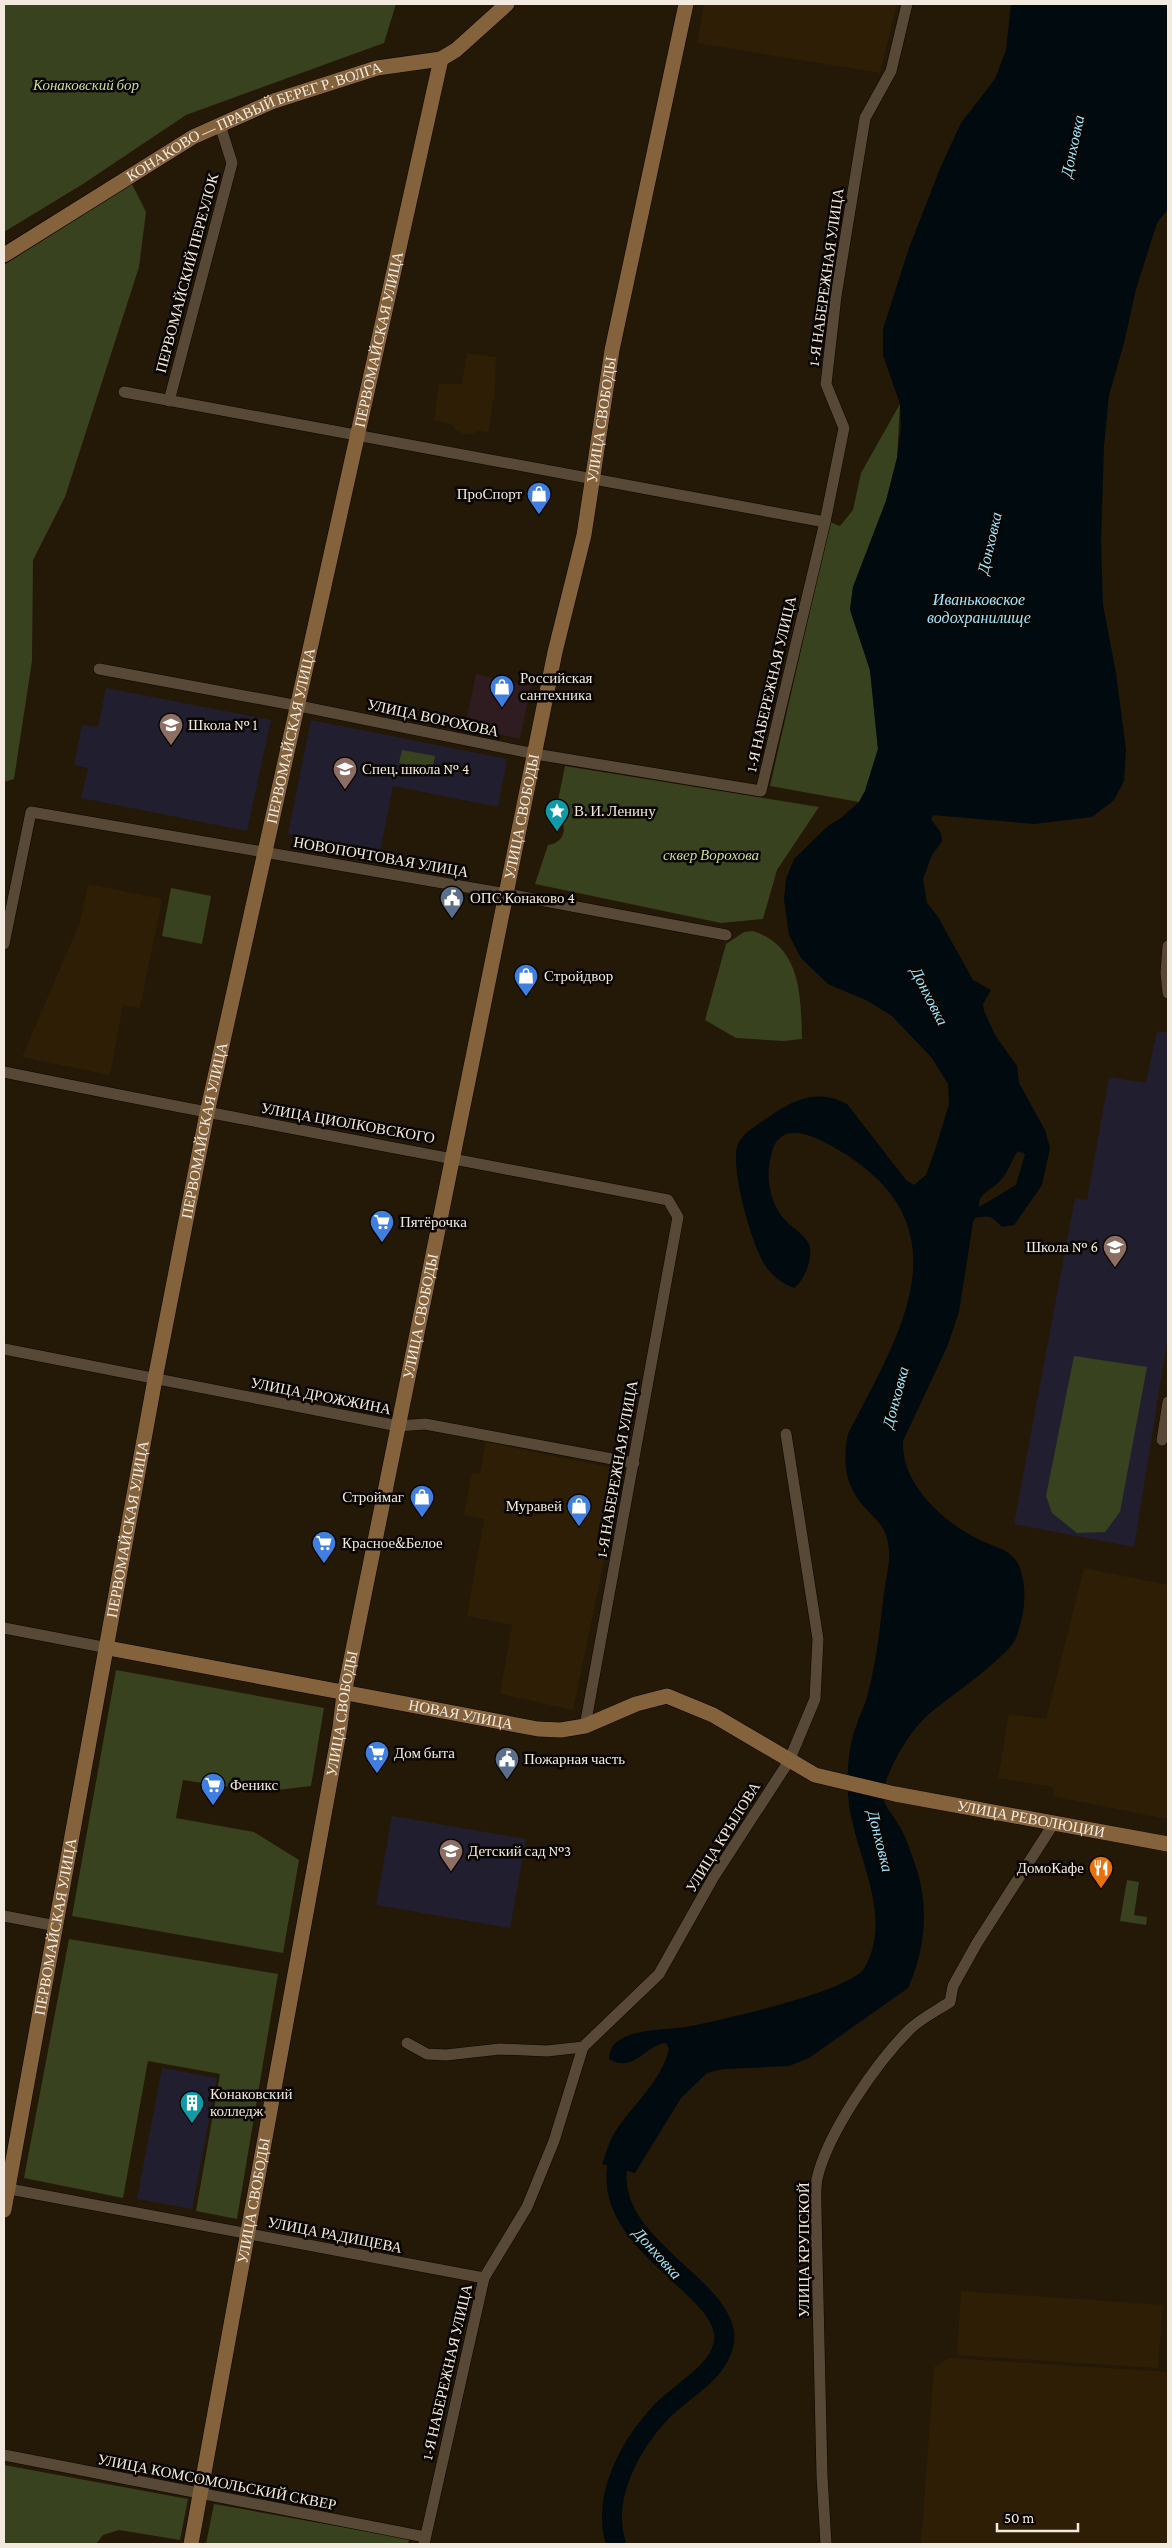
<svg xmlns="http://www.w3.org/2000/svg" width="1172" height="2548" font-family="'Crimson Pro',serif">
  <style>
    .commercial { fill: #2e1c20 }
    .built { fill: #2f1e06 }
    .education { fill: #211f2f }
    .green { fill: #38421f }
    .water { fill: #000a0f; fill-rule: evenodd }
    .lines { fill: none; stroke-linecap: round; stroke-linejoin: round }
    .river { stroke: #000a0f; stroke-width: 20 }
    .street-casing { stroke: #0d0400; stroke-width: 12 }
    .secondary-casing { stroke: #0d0400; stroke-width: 16 }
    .street { stroke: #574936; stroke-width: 11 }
    .secondary { stroke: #83623c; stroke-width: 15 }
    .labels { text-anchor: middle; stroke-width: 5; stroke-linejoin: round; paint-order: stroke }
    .park-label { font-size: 15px; font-style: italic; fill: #c8dd95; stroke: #090501 }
    .street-label { font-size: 15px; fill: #f3eadf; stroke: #090501 }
    .poi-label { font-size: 15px; fill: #f3eadf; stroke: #090501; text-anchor: start }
    .water-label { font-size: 16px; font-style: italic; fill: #a0e6fd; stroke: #090501 }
  </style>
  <rect width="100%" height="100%" fill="#241806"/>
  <path class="commercial" d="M476,674L531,686L520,739L465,727Z"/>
  <g class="built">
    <path d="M704,4H897L880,73L697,43Z"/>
    <path d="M467,353L496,357L495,392L488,432L477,430L476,434H464L454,429V425L434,420L439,384H462Z"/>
    <path d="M88,884L162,899L140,1008L123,1005L110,1075L22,1057L80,922Z"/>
    <path d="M486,1442L623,1470L573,1710L500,1694L512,1625L467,1616L484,1519L464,1515L472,1473L480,1474Z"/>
    <path d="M1084,1568L1168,1585V1819L1053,1796L1054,1787L998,1778L1009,1714L1046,1719Z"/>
    <path d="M961,2291L1163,2305L1158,2368L957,2355Z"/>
    <path d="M950,2358L1168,2372V2544H921L934,2367Z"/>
  </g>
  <g class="education">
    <path d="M106,688L271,720L247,831L81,798L88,768L74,765L82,725L98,727Z"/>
    <path d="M311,720L507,759L498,807L393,786L380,852L288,834Z"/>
    <path d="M1157,1031L1168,1033V1336L1134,1547L1014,1524L1075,1198L1087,1200L1109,1077L1146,1083Z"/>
    <path d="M392,1816L526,1839L510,1928L376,1905Z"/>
    <path d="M162,2068L217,2078L192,2209L137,2199Z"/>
  </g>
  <g class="green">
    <path d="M4,4H396L384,43L186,115L83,184L4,232Z"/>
    <path d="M132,184L146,212L139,267L65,497L33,560L32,661L14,779L4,782V265Z"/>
    <path d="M900,404L897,458L886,501L853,587L850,609L870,670L878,749L865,791L859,802L770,786L830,522L840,526L853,510L861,473Z"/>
    <path d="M402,750L435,756L432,770L399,763Z"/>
    <path d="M565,766L819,807L777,870L763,919L721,923L535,884L548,845C565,843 570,824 555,815Z"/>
    <path d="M171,888L211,896L202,944L162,936Z"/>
    <path d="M753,931C801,946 801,996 802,1039L784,1041L736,1038L705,1020L726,944L744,932Z"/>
    <path d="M1074,1356L1147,1367L1120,1512L1105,1532L1077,1533L1052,1513L1046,1496Z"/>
    <path d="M116,1670L324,1708L311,1786L261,1792L183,1780L176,1818L254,1832L299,1860L283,1953L72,1916Z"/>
    <path d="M1127,1880L1139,1882L1134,1915L1147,1917L1146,1925L1120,1921Z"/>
    <path d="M69,1939L278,1974L237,2219L196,2211L220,2074L148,2061L123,2198L24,2178Z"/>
    <path d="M4,2465L188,2499L180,2540L119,2530L103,2535L96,2544H4Z"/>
    <path d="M214,2504L409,2539L408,2544H206Z"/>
  </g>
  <path class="water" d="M1011,4H1168V209L1157,223L1136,289L1124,343L1109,395L1104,446L1101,542L1103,605L1116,673L1126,750L1124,781L1114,800L1092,817L1034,824L933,815L931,819L941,833L942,841L932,855L923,879L927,903L938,917L973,980L991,990L983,1004L984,1011L995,1035L1017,1066L1019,1083L1045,1130L1050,1148L1042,1185L1014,1225L1002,1227C990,1216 992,1215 975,1218L973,1222L959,1312L947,1347L903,1441C901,1483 941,1520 976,1538C988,1545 1003,1547 1013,1557C1021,1564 1023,1578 1024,1588C1026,1603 1021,1627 1015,1640C1005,1659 948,1698 929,1714C911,1730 899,1751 889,1773C876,1804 887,1803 900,1827C907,1839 912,1856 917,1870C929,1908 925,1951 908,1988L809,2058L789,2066L723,2069L707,2073L681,2098L635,2173L602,2164C606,2154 609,2141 615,2132C633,2104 661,2082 669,2049L666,2043C646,2044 634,2074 609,2059C610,2051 611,2046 618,2041C638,2027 668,2031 691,2026C721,2020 853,1991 865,1967C895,1912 852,1852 848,1795C847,1772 848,1746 857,1724C860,1713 866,1704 868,1693C877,1660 880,1626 884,1593C886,1579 890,1564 889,1551C887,1523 875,1521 860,1502C844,1481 843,1459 848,1434C897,1338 967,1233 847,1155C832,1146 801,1126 784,1135C775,1140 773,1147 771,1156C765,1177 770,1204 785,1220C792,1228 804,1234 809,1244C814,1257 804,1281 794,1288C783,1284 774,1277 767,1268C752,1248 731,1171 737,1147C740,1136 751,1129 760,1123C788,1103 813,1086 847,1104L906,1180L914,1185L926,1175L936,1147L949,1104L948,1084L932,1058L892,1016L868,1001L828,984L801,958L789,935L784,899L786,879L794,859L828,826L841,818L859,802L865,791L878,749L870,670L850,610L853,587L886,501L897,458L901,426L900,404L883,355V329L909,248L941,166L961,123L995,79L1006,50ZM1018,1151L1025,1154L1016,1185L979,1207C977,1194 992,1190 1000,1181C1009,1172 1011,1160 1018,1151Z"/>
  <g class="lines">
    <path class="river" d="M616,2544C601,2497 630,2445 662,2411C682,2390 719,2373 724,2342C732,2289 607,2248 617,2169C618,2161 625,2152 629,2145"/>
    <defs>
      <g id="street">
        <path d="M124,392L825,522"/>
        <path d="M169,401L232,163L220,125"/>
        <path d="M99,669L299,706L535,754L761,791L825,522L844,428L826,384L836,296L865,118L891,71L907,4"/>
        <path d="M4,944L31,812L507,894L726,935"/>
        <path d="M1168,946L1166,973L1168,993"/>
        <path d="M4,1072C225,1117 446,1157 668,1200L678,1217L585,1726"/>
        <path d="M4,1349L398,1426L425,1424L634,1463"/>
        <path d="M1162,1440L1168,1402"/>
        <path d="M4,1628L108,1648"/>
        <path d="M4,1916L56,1926"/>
        <path d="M407,2043L427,2054L446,2055L500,2049L547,2051L583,2047L659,1974L713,1878L789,1761L815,1699L818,1639L786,1434"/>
        <path d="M4,2188L484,2278"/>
        <path d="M4,2455L425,2537"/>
        <path d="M424,2544L484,2278L527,2207L554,2141L583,2047"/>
        <path d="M826,2544L822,2476L816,2210C816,2200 815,2189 817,2179C827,2134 876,2063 909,2030C920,2019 936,2011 950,2002L953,1986L977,1943L1054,1823"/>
      </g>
      <g id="secondary">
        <path id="s1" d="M4,255L193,137L274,101L377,68L441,59L456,50L507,4"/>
        <path id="s2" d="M108,1648L538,1729L561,1730L585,1726L636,1704L667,1696L713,1715L815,1775L895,1794L1168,1844"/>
        <path id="s3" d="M4,2210L155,1379L207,1113L441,59"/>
        <path id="s4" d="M191,2544L340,1727L344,1694L555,652L584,535L612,350L686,4"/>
      </g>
    </defs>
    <use href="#street" class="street-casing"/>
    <use href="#secondary" class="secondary-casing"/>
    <use href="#street" class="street"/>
    <use href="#secondary" class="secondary"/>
  </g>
  <defs>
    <symbol id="shop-pin" viewBox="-11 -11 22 30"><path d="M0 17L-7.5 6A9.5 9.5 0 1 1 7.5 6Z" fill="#3f7fe0" stroke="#090501"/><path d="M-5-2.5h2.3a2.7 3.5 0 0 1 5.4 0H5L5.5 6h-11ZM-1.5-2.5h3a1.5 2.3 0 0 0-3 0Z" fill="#fff"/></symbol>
    <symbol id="school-pin" viewBox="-11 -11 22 30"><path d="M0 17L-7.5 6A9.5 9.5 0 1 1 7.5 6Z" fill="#8d6e63" stroke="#090501"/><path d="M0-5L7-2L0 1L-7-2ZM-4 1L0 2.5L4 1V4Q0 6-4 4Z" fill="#fff"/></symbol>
    <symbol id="sight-pin" viewBox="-11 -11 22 30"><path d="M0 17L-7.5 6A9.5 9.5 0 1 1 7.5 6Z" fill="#0f9aa8" stroke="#090501"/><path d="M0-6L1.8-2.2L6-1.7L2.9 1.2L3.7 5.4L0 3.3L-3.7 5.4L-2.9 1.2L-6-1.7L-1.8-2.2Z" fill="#fff"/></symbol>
    <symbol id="civic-pin" viewBox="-11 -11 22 30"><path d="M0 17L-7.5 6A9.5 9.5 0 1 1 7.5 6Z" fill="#5c6f8a" stroke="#090501"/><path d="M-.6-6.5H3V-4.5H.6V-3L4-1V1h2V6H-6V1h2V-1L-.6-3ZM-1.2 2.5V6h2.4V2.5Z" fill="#fff"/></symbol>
    <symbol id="supermarket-pin" viewBox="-11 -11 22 30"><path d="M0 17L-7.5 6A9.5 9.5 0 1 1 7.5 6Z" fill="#3f7fe0" stroke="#090501"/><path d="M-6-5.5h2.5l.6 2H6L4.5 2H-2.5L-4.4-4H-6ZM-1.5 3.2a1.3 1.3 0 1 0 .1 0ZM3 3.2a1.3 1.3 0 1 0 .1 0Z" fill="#fff"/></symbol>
    <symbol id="restaurant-pin" viewBox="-11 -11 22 30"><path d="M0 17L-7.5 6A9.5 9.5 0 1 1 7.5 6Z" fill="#e8710a" stroke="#090501"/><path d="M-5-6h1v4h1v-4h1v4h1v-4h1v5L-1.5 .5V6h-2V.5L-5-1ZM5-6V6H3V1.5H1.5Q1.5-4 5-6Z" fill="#fff"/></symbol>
    <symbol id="building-pin" viewBox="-11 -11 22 30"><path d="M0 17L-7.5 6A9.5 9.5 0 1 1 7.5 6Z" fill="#0f9aa8" stroke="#090501"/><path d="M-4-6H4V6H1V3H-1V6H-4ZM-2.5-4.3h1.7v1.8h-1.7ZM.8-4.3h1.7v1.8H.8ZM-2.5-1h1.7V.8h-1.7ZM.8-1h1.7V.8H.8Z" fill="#fff"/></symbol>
  </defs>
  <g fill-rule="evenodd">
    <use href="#shop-pin" x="525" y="480" width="28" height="38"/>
    <use href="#shop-pin" x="488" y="673" width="28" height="38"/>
    <use href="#school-pin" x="157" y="711" width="28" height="38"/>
    <use href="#school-pin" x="331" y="755" width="28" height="38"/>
    <use href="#sight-pin" x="543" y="797" width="28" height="38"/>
    <use href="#civic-pin" x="438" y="884" width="28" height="38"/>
    <use href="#shop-pin" x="512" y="962" width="28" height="38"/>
    <use href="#supermarket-pin" x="368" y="1208" width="28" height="38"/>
    <use href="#school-pin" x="1101" y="1233" width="28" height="38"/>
    <use href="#shop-pin" x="408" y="1483" width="28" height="38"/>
    <use href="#shop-pin" x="565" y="1492" width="28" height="38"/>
    <use href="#supermarket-pin" x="310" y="1529" width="28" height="38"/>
    <use href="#supermarket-pin" x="363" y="1739" width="28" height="38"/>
    <use href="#civic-pin" x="493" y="1745" width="28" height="38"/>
    <use href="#supermarket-pin" x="199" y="1771" width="28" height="38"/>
    <use href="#school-pin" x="437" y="1837" width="28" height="38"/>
    <use href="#restaurant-pin" x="1087" y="1854" width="28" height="38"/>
    <use href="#building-pin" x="178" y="2089" width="28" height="38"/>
  </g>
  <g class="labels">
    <g class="park-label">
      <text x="86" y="90">Конаковский бор</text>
      <text x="711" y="860">сквер Ворохова</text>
    </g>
    <g class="street-label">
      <text dy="5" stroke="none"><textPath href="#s1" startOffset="285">КОНАКОВО — ПРАВЫЙ БЕРЕГ Р. ВОЛГА</textPath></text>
      <text transform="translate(187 273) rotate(-75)" y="5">ПЕРВОМАЙСКИЙ ПЕРЕУЛОК</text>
      <text transform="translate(826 277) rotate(-82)" y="5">1-Я НАБЕРЕЖНАЯ УЛИЦА</text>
      <text dy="5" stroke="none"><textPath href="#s3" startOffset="1908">ПЕРВОМАЙСКАЯ УЛИЦА</textPath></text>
      <text dy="5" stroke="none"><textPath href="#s4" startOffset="2164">УЛИЦА СВОБОДЫ</textPath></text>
      <text transform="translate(771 684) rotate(-77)" y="5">1-Я НАБЕРЕЖНАЯ УЛИЦА</text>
      <text transform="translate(433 718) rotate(12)" y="5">УЛИЦА ВОРОХОВА</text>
      <text dy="5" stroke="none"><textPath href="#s3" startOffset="1502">ПЕРВОМАЙСКАЯ УЛИЦА</textPath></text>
      <text dy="5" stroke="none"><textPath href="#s4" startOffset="1759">УЛИЦА СВОБОДЫ</textPath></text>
      <text transform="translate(381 857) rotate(10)" y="5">НОВОПОЧТОВАЯ УЛИЦА</text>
      <text transform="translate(348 1123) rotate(10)" y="5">УЛИЦА ЦИОЛКОВСКОГО</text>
      <text dy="5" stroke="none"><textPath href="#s3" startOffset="1098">ПЕРВОМАЙСКАЯ УЛИЦА</textPath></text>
      <text dy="5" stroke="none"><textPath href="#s4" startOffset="1249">УЛИЦА СВОБОДЫ</textPath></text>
      <text transform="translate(321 1396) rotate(11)" y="5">УЛИЦА ДРОЖЖИНА</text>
      <text transform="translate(617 1469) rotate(-80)" y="5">1-Я НАБЕРЕЖНАЯ УЛИЦА</text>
      <text dy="5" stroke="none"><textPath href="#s3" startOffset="692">ПЕРВОМАЙСКАЯ УЛИЦА</textPath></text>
      <text dy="5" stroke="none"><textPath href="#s4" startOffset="844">УЛИЦА СВОБОДЫ</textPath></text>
      <text dy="5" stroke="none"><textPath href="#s2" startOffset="359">НОВАЯ УЛИЦА</textPath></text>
      <text dy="5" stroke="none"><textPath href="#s2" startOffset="961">УЛИЦА РЕВОЛЮЦИИ</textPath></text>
      <text transform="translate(723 1837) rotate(-58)" y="5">УЛИЦА КРЫЛОВА</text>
      <text dy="5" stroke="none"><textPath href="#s3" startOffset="288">ПЕРВОМАЙСКАЯ УЛИЦА</textPath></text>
      <text dy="5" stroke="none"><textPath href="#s4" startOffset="349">УЛИЦА СВОБОДЫ</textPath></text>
      <text transform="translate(335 2235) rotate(11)" y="5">УЛИЦА РАДИЩЕВА</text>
      <text transform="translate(804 2250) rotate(-90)" y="5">УЛИЦА КРУПСКОЙ</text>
      <text transform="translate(447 2372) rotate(-77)" y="5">1-Я НАБЕРЕЖНАЯ УЛИЦА</text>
      <text transform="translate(217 2482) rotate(11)" y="5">УЛИЦА КОМСОМОЛЬСКИЙ СКВЕР</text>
    </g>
    <g class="poi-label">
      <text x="522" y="499" text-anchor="end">ПроСпорт</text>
      <text x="520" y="683">Российская<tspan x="520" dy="17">сантехника</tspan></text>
      <text x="188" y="730">Школа № 1</text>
      <text x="362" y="774">Спец. школа № 4</text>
      <text x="574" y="816">В. И. Ленину</text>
      <text x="470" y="903">ОПС Конаково 4</text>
      <text x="544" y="981">Стройдвор</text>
      <text x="400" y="1227">Пятёрочка</text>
      <text x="1098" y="1252" text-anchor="end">Школа № 6</text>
      <text x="404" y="1502" text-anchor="end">Строймаг</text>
      <text x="562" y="1511" text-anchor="end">Муравей</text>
      <text x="342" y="1548">Красное&amp;Белое</text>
      <text x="394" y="1758">Дом быта</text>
      <text x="524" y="1764">Пожарная часть</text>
      <text x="230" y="1790">Феникс</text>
      <text x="468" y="1856">Детский сад №3</text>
      <text x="1084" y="1873" text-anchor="end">ДомоКафе</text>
      <text x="210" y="2099">Конаковский<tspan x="210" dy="17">колледж</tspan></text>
    </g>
    <g class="water-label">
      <text transform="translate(1072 146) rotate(-78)" y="6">Донховка</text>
      <text transform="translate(989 543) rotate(-77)" y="6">Донховка</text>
      <text x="979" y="605">Иваньковское<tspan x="979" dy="18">водохранилище</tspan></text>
      <text transform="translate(930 996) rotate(63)" y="6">Донховка</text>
      <text transform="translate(895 1397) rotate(-75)" y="6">Донховка</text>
      <text transform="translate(881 1841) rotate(76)" y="6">Донховка</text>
      <text transform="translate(658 2253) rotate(48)" y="6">Донховка</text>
    </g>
  </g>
  <rect width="1172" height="2548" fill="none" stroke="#f3eadf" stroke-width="10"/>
  <path d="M997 2523v8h81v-8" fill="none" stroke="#f3eadf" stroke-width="2.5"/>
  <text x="1004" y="2523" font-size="15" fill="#f3eadf" stroke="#090501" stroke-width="4" paint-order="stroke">50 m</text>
</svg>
